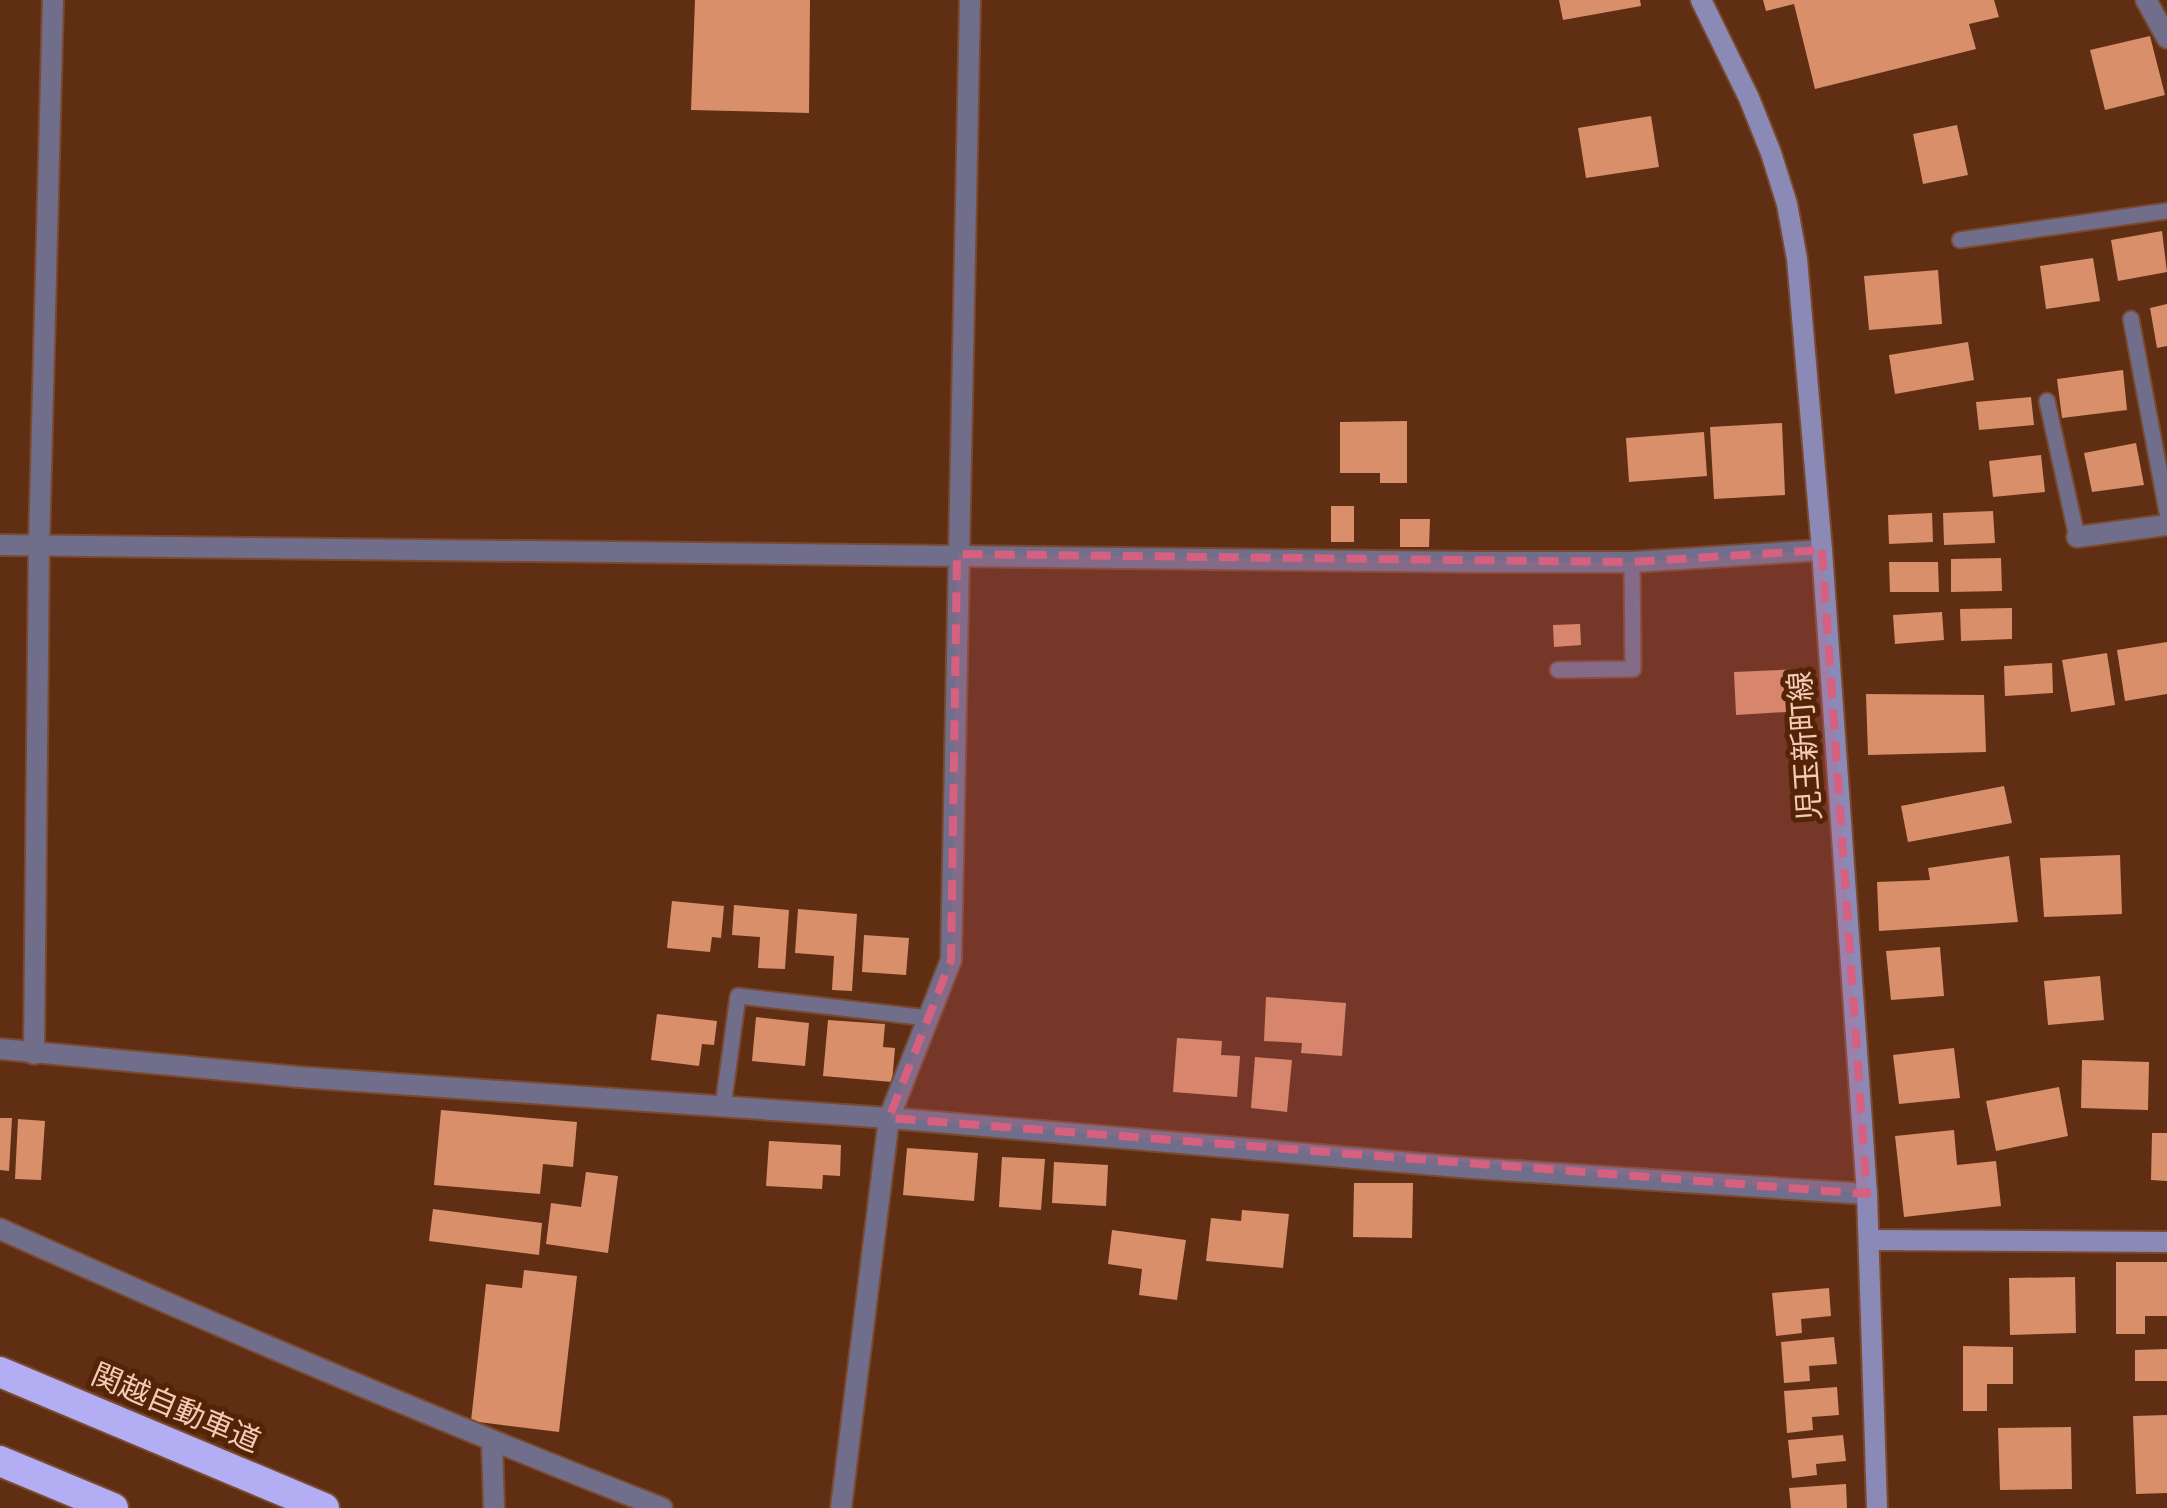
<svg xmlns="http://www.w3.org/2000/svg" width="2167" height="1508" font-family="'IBM Plex Serif','Noto Sans JP',serif">
  <style>
    .building { fill: #d98f6a }
    .lines { fill: none; stroke-linecap: round; stroke-linejoin: round }
    .lane-casing { stroke: #7a4a30; stroke-width: 19 }
    .street-casing { stroke: #7a4a30; stroke-width: 24 }
    .secondary-casing { stroke: #7a4a30; stroke-width: 24 }
    .highway-casing { stroke: #7a4a30; stroke-width: 34 }
    .lane { stroke: #706e8a; stroke-width: 15 }
    .street { stroke: #706e8a; stroke-width: 20 }
    .secondary { stroke: #8b89b5; stroke-width: 20 }
    .highway { stroke: #b3aef3; stroke-width: 30 }
    .marked { fill: #d66080; fill-opacity: 0.2; stroke: #d66080; stroke-width: 8; stroke-dasharray: 20 12; stroke-linejoin: round }
    .labels { text-anchor: middle; stroke-width: 10; stroke-linejoin: round; paint-order: stroke }
    .street-label { font-size: 30px; fill: #f3cbb8; stroke: #552306 }
  </style>
  <rect width="100%" height="100%" fill="#602e12"/>
  <g class="building">
    <path d="M695,0H810L809,113L691,110Z"/>
    <path d="M1559,0H1640L1641,6L1563,20Z"/>
    <path d="M1763,0H1994L1999,17L1969,24L1976,49L1815,89L1794,4L1766,11Z"/>
    <path d="M2150,36L2165,95L2105,110L2090,50Z"/>
    <path d="M1651,116L1659,167L1586,178L1578,128Z"/>
    <path d="M1957,125L1968,175L1923,184L1913,134Z"/>
    <path d="M2162,231L2167,272L2118,281L2111,240Z"/>
    <path d="M2093,258L2100,301L2046,309L2040,266Z"/>
    <path d="M1938,270L1942,324L1869,330L1864,276Z"/>
    <path d="M2167,304V346L2157,348L2150,308Z"/>
    <path d="M1968,342L1974,380L1895,394L1889,355Z"/>
    <path d="M2123,370L2127,410L2062,418L2057,379Z"/>
    <path d="M2031,397L2034,425L1979,430L1976,402Z"/>
    <path d="M1407,421V483H1380V473H1340V422Z"/>
    <path d="M1782,423L1785,495L1714,499L1710,427Z"/>
    <path d="M1704,432L1707,476L1629,482L1626,438Z"/>
    <path d="M2136,443L2144,485L2092,492L2084,453Z"/>
    <path d="M2041,455L2045,492L1993,497L1989,461Z"/>
    <rect x="1331" y="506" width="23" height="36"/>
    <path d="M1993,511L1995,543L1944,545L1943,513Z"/>
    <path d="M1932,513L1933,542L1889,544L1888,515Z"/>
    <path d="M1400,519H1430L1429,547H1400Z"/>
    <path d="M2001,558L2002,591L1951,592V559Z"/>
    <path d="M1889,562H1938L1939,592H1890Z"/>
    <path d="M2012,608V639L1961,641L1960,609Z"/>
    <path d="M1942,612L1944,640L1895,644L1893,615Z"/>
    <path d="M1580,624L1581,645L1554,647L1553,625Z"/>
    <path d="M2167,642V694L2125,701L2117,650Z"/>
    <path d="M2107,653L2115,705L2071,712L2062,660Z"/>
    <path d="M2052,663L2053,693L2005,696L2004,666Z"/>
    <path d="M1800,669L1801,711L1736,715L1734,672Z"/>
    <path d="M1866,694L1984,695L1986,752L1868,755Z"/>
    <path d="M2004,786L2012,823L1908,842L1901,806Z"/>
    <path d="M2120,855L2122,914L2044,917L2040,858Z"/>
    <path d="M2009,856L2018,922L1879,931L1877,882L1930,880L1928,868Z"/>
    <path d="M672,901L724,906L721,938L712,937L710,952L667,948Z"/>
    <path d="M734,905L789,910L785,969L758,968L760,937L732,935Z"/>
    <path d="M798,909L857,914L852,991L832,990L834,956L795,953Z"/>
    <path d="M864,935L909,938L906,975L862,972Z"/>
    <path d="M1940,947L1944,996L1891,1000L1886,951Z"/>
    <path d="M2100,976L2104,1020L2048,1025L2044,981Z"/>
    <path d="M1266,997L1346,1003L1342,1056L1301,1053L1302,1043L1264,1041Z"/>
    <path d="M657,1014L717,1021L714,1045L702,1044L699,1066L651,1060Z"/>
    <path d="M756,1017L809,1023L805,1066L752,1061Z"/>
    <path d="M828,1020L885,1024L883,1047L895,1048L892,1082L823,1076Z"/>
    <path d="M1177,1038L1222,1041L1221,1055L1240,1056L1237,1097L1173,1092Z"/>
    <path d="M1954,1048L1960,1098L1899,1104L1893,1055Z"/>
    <path d="M1255,1057L1292,1060L1287,1112L1251,1108Z"/>
    <path d="M2082,1060L2149,1062L2148,1110L2081,1108Z"/>
    <path d="M2059,1087L2068,1136L1996,1151L1986,1101Z"/>
    <path d="M441,1110L577,1122L573,1167L543,1164L540,1194L434,1185Z"/>
    <path d="M0,1118H12L9,1171L0,1170Z"/>
    <path d="M18,1119L45,1121L41,1180L15,1179Z"/>
    <path d="M1954,1130L1957,1165L1996,1161L2001,1206L1904,1217L1895,1136Z"/>
    <path d="M2152,1133H2167V1181L2151,1180Z"/>
    <path d="M769,1141L841,1145L840,1176L823,1175L822,1189L766,1186Z"/>
    <path d="M907,1148L978,1153L974,1201L903,1195Z"/>
    <path d="M1002,1157L1045,1159L1041,1210L999,1207Z"/>
    <path d="M1054,1162L1108,1165L1106,1206L1052,1203Z"/>
    <path d="M586,1172L618,1176L608,1253L546,1244L551,1203L581,1207Z"/>
    <path d="M1354,1183H1413L1412,1238L1353,1237Z"/>
    <path d="M433,1209L542,1223L539,1255L429,1241Z"/>
    <path d="M1242,1210L1289,1214L1283,1268L1206,1261L1211,1218L1241,1221Z"/>
    <path d="M1112,1230L1186,1240L1177,1300L1139,1295L1142,1269L1108,1264Z"/>
    <path d="M2116,1262H2167V1316H2145V1334H2116Z"/>
    <path d="M524,1270L577,1276L559,1432L471,1421L486,1284L522,1288Z"/>
    <path d="M2075,1277L2076,1333L2010,1335L2009,1278Z"/>
    <path d="M1829,1288L1831,1316L1801,1319L1802,1333L1776,1336L1772,1293Z"/>
    <path d="M1834,1337L1837,1364L1809,1366L1810,1381L1784,1383L1781,1342Z"/>
    <path d="M1963,1346L2013,1347V1384H1987V1411H1963Z"/>
    <path d="M2167,1349V1381H2135V1350Z"/>
    <path d="M1837,1387L1839,1415L1812,1417L1813,1430L1787,1433L1784,1391Z"/>
    <path d="M2167,1415V1493L2136,1494L2133,1416Z"/>
    <path d="M2071,1427L2072,1489L2000,1490L1998,1428Z"/>
    <path d="M1843,1435L1846,1461L1816,1464L1817,1475L1792,1478L1788,1440Z"/>
    <path d="M1846,1484L1847,1508H1791L1789,1488Z"/>
  </g>
  <g class="lines">
    <defs>
      <g id="lane">
        <path d="M1960,240L2167,211"/>
        <path d="M2131,319L2167,512"/>
        <path d="M2047,401L2077,537"/>
        <path d="M1558,670L1633,669L1632,562"/>
        <path d="M723,1106L738,996L928,1018"/>
      </g>
      <g id="street">
        <path d="M2146,0L2167,38"/>
        <path d="M2077,537L2167,525"/>
        <path d="M0,545L1474,562H1632L1822,550"/>
        <path d="M0,1049L299,1077L889,1118L1471,1168L1867,1194"/>
        <path d="M34,1054L39,546L53,0"/>
        <path d="M0,1229C219,1327 439,1421 662,1508"/>
        <path d="M492,1442L494,1508"/>
        <path d="M841,1508L889,1118L951,960L970,0"/>
      </g>
      <g id="secondary">
        <path d="M1701,0L1749,98L1771,153L1787,204L1797,259L1822,550L1867,1194L1877,1508"/>
        <path d="M1869,1240L2167,1242"/>
      </g>
      <g id="highway">
        <path d="M0,1372L324,1508"/>
        <path d="M0,1461L113,1508"/>
      </g>
    </defs>
    <use href="#lane" class="lane-casing"/>
    <use href="#street" class="street-casing"/>
    <use href="#secondary" class="secondary-casing"/>
    <use href="#highway" class="highway-casing"/>
    <use href="#lane" class="lane"/>
    <use href="#street" class="street"/>
    <use href="#secondary" class="secondary"/>
    <use href="#highway" class="highway"/>
  </g>
  <path class="marked" d="M1822,550L1867,1194L889,1118L951,960L957,554L1632,562Z"/>
  <g class="labels">
    <g class="street-label">
      <text transform="translate(1805 746) rotate(-94)" y="10">児玉新町線</text>
      <text transform="translate(176 1408) rotate(23)" y="10">関越自動車道</text>
    </g>
  </g>
</svg>
